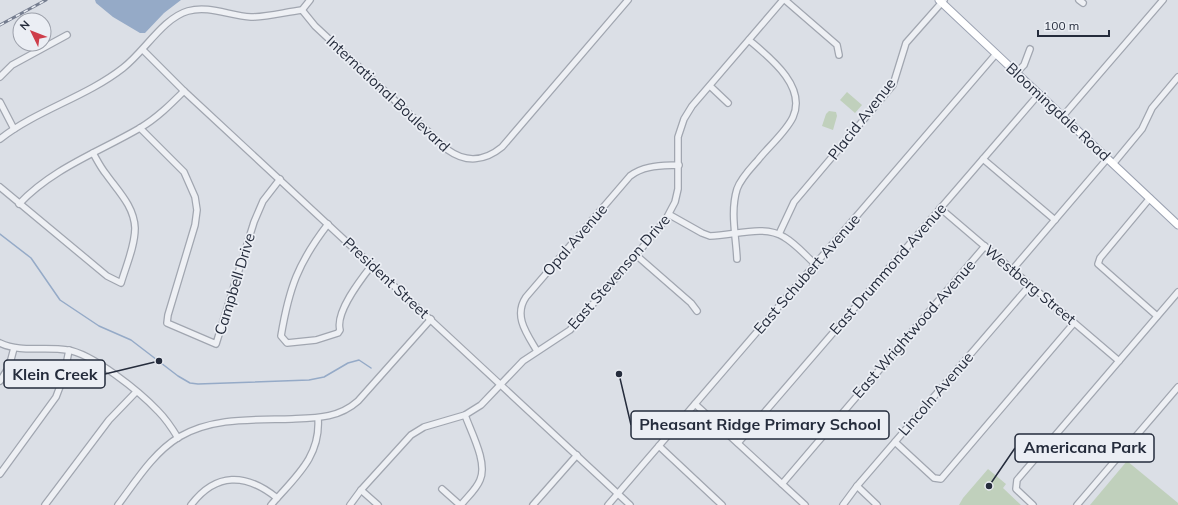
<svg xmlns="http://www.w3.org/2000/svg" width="1178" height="505" font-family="Mulish,sans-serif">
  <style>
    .green { fill: #c0d0bc }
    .water { fill: #95aac7 }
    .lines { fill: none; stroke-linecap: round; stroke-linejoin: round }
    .stream { stroke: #95aac7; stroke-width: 1.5 }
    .minor-casing { stroke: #a1a6b0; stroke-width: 8 }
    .major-casing { stroke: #9ba2b2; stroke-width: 9 }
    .minor { stroke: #eef0f4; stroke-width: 5.5 }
    .major { stroke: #fff; stroke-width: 7 }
    .rail-casing { stroke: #757d8f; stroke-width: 3 }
    .rail { stroke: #ebeef4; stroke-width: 1.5; stroke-dasharray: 4.5; stroke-linecap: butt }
    .labels { text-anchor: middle; stroke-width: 3.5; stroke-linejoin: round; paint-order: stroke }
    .street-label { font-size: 15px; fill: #252c3c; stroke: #ebeef4 }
    .leader { fill: none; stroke: #252c3c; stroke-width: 1.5 }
    .callout-dot { fill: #252c3c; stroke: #ebeef4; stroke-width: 1.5 }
    .callout { fill: #ebeef4; stroke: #252c3c; stroke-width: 1.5 }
    .callout-label { font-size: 16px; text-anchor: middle; font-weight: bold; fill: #252c3c }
  </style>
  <rect width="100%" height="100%" fill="#dbdfe6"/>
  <g class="green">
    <path d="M847,92L862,105L855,113L840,100Z"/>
    <path d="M829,111L836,112L837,116L833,130L822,126L826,114Z"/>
    <path d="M1127,461L1178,503V505H1090Z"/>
    <path d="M988,469L1006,484L1003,488L1021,505H959L963,498Z"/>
  </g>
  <path class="water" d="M95,0H181L164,13L145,33H140L113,17L96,3Z"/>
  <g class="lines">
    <path class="stream" d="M0,234L31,258L60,300L99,326L131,340L178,376L190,383L198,384L309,380L324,377L348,363L359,360L371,368"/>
    <defs>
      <g id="minor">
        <path d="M785,0L837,45L839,55"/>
        <path d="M1079,0L1083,3"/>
        <path d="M302,10L315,26L448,150C466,163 485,161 502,147L628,0"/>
        <path d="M143,50L184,91L630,505"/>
        <path d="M1016,73L1024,65L1030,49"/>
        <path d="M0,77L12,65L67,35"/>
        <path d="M710,86L728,103"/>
        <path d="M0,102L14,129"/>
        <path d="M1063,116L1163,0"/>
        <path d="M140,128L184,172L195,197L197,210L195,225L168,315L167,323L216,344L254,222L263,201L280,179"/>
        <path d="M0,139C37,110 86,97 123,68C144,52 163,18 188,11C209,5 230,16 251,17C268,17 285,12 302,10L310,0"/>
        <path d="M983,159L1055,220"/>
        <path d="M1113,164L1142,129L1152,108L1178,77"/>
        <path d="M0,187L107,276L121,283C126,266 135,246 135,228C134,206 118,191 106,174C101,168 97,160 93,153"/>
        <path d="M1150,198L1100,258L1098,264L1157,316"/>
        <path d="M19,204C53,168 99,152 140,128C157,118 171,104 184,91"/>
        <path d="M940,208L1119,361"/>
        <path d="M670,215L702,233L710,236C733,236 763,224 784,237C796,244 805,255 815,264"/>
        <path d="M328,224C298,263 289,288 281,336L287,343L316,340L338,333L340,330C335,312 361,279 372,265"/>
        <path d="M779,234L794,202L893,85L906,43L944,0"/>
        <path d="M636,255L691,303L697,311"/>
        <path d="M737,259C736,236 730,212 737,189C741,178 750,169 758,160C769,146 786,132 793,117C807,86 769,57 749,40"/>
        <path d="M1012,270L1107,159"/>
        <path d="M0,343C21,353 45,346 67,350C92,353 140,392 158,411C166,419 172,428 178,438"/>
        <path d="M537,351C527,334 513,316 526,297L630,176C644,165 661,166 679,165"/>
        <path d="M0,381L9,367L14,348"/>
        <path d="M695,404L805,505"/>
        <path d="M895,442L934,478L941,479L1074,323"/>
        <path d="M738,443L1039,94"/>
        <path d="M659,446L722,505"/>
        <path d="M0,474L56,397L64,376L69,350"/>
        <path d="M782,484L985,246"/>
        <path d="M857,486L877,505"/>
        <path d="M442,489L460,505"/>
        <path d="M361,490L378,505"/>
        <path d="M45,505L109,420L136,392"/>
        <path d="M118,505C136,481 153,453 179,437C213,417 254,420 292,419C317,418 339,418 358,401L431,319"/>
        <path d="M191,505C216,472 246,473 277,498"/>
        <path d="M271,505C295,477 321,457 318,418"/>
        <path d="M350,505L361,490L411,435L424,427L465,415L481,405L523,361L570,330L636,255L666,219L675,202L678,189V137L684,119L692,106L783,0"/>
        <path d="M461,505C467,497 476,490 480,480C488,463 471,432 465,415"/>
        <path d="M533,505L577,455"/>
        <path d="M608,505L996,54"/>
        <path d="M843,505L857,486L1030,285"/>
        <path d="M1033,505L1016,489L1017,480L1178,292"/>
        <path d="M1077,505L1178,387"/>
      </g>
      <path id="major" d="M939,0L1178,225"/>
    </defs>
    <use href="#minor" class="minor-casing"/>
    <use href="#major" class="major-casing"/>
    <use href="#minor" class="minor"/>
    <use href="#major" class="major"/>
    <defs>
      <path id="rail" d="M0,25L46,0"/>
    </defs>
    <use href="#rail" class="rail-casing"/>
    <use href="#rail" class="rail"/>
  </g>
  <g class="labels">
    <g class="street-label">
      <text transform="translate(388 94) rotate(43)" y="5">International Boulevard</text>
      <text transform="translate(1058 112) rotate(43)" y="5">Bloomingdale Road</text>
      <text transform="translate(862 119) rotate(-52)" y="5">Placid Avenue</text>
      <text transform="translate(575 240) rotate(-49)" y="5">Opal Avenue</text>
      <text transform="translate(888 269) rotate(-49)" y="5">East Drummond Avenue</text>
      <text transform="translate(619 272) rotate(-49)" y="5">East Stevenson Drive</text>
      <text transform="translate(807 274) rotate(-49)" y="5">East Schubert Avenue</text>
      <text transform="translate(386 278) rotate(43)" y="5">President Street</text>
      <text transform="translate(235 284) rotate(-73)" y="5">Campbell Drive</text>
      <text transform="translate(1030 285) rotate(40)" y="5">Westberg Street</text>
      <text transform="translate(914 329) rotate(-49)" y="5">East Wrightwood Avenue</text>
      <text transform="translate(936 394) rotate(-49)" y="5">Lincoln Avenue</text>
    </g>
  </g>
  <path class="leader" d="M159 361L105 374M619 374L631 425M989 486L1015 448"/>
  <g class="callout-dot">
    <circle cx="159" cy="361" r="4"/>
    <circle cx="619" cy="374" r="4"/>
    <circle cx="989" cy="486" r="4"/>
  </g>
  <g class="callout">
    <rect x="4" y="360" width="101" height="28" rx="4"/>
    <rect x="631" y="411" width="258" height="28" rx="4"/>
    <rect x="1015" y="434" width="139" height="28" rx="4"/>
  </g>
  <g class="callout-label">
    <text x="55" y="380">Klein Creek</text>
    <text x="760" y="430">Pheasant Ridge Primary School</text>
    <text x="1085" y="453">Americana Park</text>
  </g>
  <g transform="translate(32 32) rotate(313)"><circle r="19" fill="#ebeef4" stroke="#9ca0aa"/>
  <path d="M0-3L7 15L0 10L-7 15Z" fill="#ce3d4a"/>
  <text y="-6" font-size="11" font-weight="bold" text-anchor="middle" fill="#252c3c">N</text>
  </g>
  <path d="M1038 30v6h71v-6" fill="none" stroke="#252c3c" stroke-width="2"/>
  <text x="1044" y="30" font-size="12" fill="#252c3c" stroke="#ebeef4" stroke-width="3" paint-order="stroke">100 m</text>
</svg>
